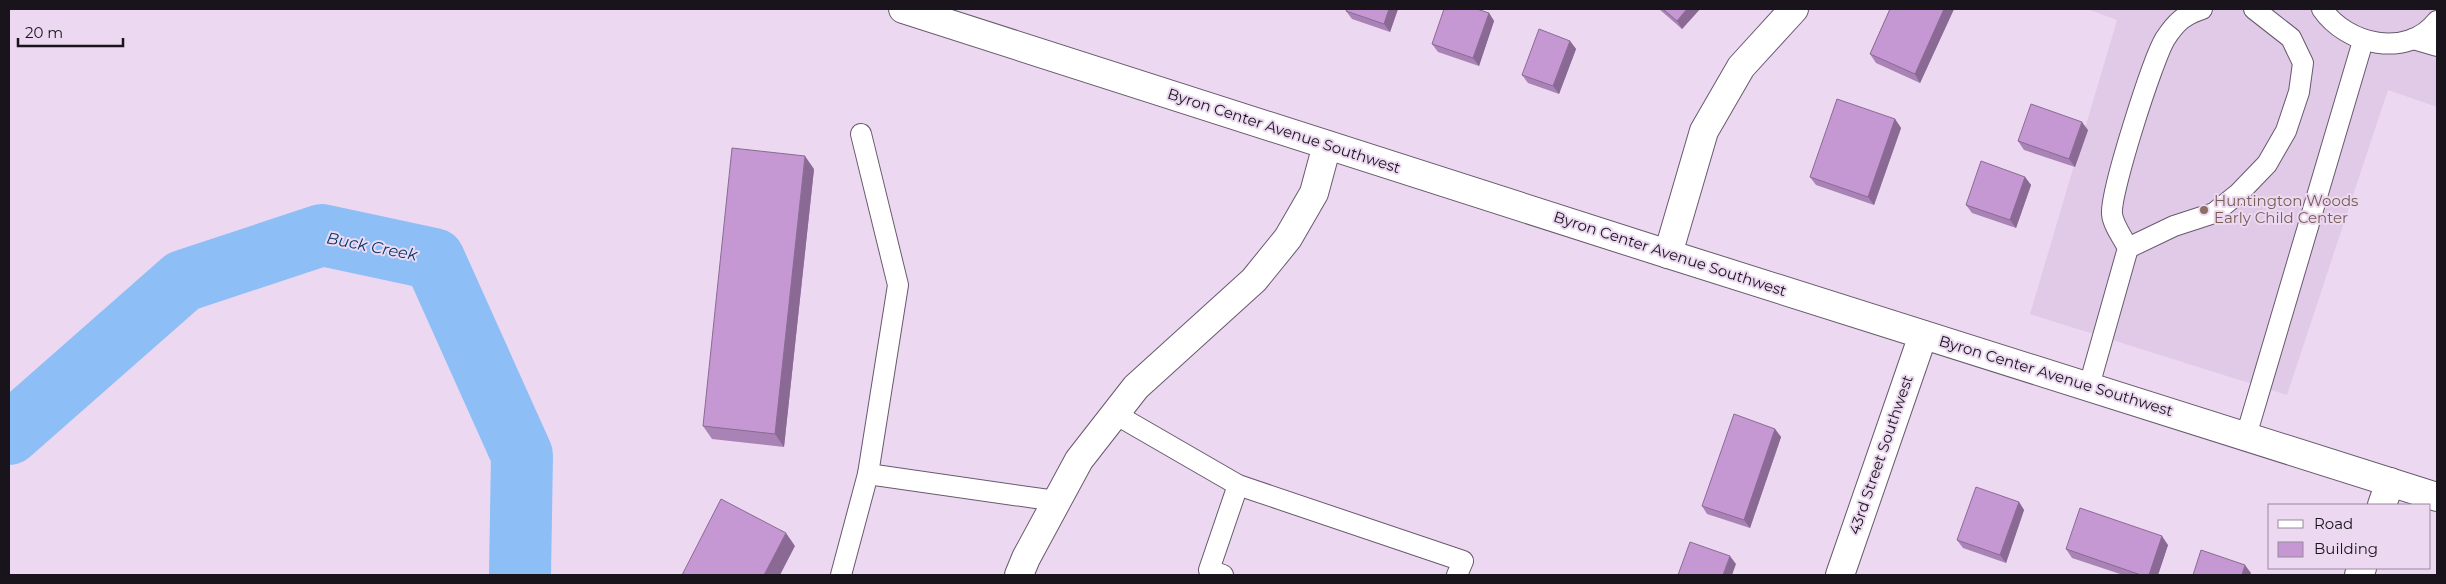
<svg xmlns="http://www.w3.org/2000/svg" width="2446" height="584" font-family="Montserrat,sans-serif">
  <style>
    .built { fill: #e1cae8 }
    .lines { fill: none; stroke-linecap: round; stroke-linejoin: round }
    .river { stroke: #8dbef6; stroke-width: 62 }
    .lane-casing { stroke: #68596d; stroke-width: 22 }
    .street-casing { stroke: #68596d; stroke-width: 30 }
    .primary-casing { stroke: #68596d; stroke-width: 30 }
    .lane { stroke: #fff; stroke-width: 20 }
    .street { stroke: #fff; stroke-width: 28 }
    .primary { stroke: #fff; stroke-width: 28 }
    .wall { fill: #a983b5 }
    .shaded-wall { fill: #8a6a94 }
    .building { fill: #c598d3; stroke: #8a6a94 }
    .education-dot { fill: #8d6e63; stroke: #ecd9f1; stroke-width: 2 }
    .labels { text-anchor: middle; stroke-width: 4; stroke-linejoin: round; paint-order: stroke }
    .street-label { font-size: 15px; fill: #19131b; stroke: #ecd9f1 }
    .education-label { font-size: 15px; fill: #785e54; stroke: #ecd9f1; text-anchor: start }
    .water-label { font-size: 16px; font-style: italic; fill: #013769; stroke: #ecd9f1 }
  </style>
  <rect width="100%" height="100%" fill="#ecd9f1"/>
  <path class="built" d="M2087,9H2437V107L2388,90L2287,395L2030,314L2117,20Z"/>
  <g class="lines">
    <path class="river" d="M9,434L183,281L322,235L434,259L522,455L520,575"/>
    <defs>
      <g id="lane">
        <path d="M2322,9C2347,45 2407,59 2437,21"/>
        <path d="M2413,39L2437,46"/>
        <path d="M861,134L898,285L868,474L1056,501"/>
        <path d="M2128,248L2174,226L2214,213L2239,193L2267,164L2286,131L2299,92L2303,63L2291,38L2254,9"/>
        <path d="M2089,386L2128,248C2123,238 2113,225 2112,214C2110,192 2153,59 2165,39C2176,22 2184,15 2202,9"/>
        <path d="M1115,414L1238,485L1463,561L1457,575"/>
        <path d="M2246,436L2363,41"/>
        <path d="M841,575L868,474"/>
        <path d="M1223,575L1209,570L1238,485"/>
      </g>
      <g id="street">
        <path d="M1668,254L1704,131L1741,67L1794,9"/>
        <path d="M2382,505L2390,482"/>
        <path d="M1019,575L1026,558L1079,460L1136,387L1254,280L1288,238L1314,193L1327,145"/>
        <path d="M1840,575L1923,335"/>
        <path d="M2359,575L2362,568"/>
      </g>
      <path id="primary" d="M903,9L1668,254L2437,497"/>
    </defs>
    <use href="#lane" class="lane-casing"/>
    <use href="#street" class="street-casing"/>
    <use href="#primary" class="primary-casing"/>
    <use href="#lane" class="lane"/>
    <use href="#street" class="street"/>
    <use href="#primary" class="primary"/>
  </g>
  <g class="wall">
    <path d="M1398,9L1390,32L1352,19L1346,11Z"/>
    <path d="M1659,9H1700L1682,29Z"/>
    <path d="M1890,9H1954L1920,83L1876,63L1870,54Z"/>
    <path d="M1489,13L1494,21L1479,66L1438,52L1432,44Z"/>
    <path d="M1570,41L1576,49L1559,94L1528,83L1522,75Z"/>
    <path d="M1895,119L1901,128L1874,205L1816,185L1810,177Z"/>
    <path d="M2088,130L2075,167L2024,150L2018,141Z"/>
    <path d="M814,169L784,447L712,439L703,426Z"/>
    <path d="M2025,177L2031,185L2016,228L1972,213L1966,205Z"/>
    <path d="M1775,429L1781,437L1750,528L1707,514L1702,506Z"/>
    <path d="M2019,502L2024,510L2006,563L1963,548L1957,540Z"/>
    <path d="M2168,545L2158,575H2123L2072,558L2066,549Z"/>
  </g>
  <g class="shaded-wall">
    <path d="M1389,9H1398L1390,32L1384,24Z"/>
    <path d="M1687,9H1700L1682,29L1677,21Z"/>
    <path d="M1944,9H1954L1920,83L1915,74Z"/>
    <path d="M1489,13L1494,21L1479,66L1473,58Z"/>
    <path d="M1570,41L1576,49L1559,94L1553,86Z"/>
    <path d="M1895,119L1901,128L1874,205L1868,197Z"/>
    <path d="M2082,122L2088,130L2075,167L2069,159Z"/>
    <path d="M805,156L814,169L784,447L775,434Z"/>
    <path d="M2025,177L2031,185L2016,228L2010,220Z"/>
    <path d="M1775,429L1781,437L1750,528L1744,520Z"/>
    <path d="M2019,502L2024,510L2006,563L2000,555Z"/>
    <path d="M786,533L795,546L780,575H764Z"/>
    <path d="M2162,536L2168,545L2158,575H2149Z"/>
    <path d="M1730,556L1736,564L1732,575H1723Z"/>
    <path d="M2245,565L2251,573L2250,575H2242Z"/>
  </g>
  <g class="building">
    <path d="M1347,9H1389L1384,24L1346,11Z"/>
    <path d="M1444,9H1477L1489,13L1473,58L1432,44Z"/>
    <path d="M1663,9H1687L1677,21Z"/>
    <path d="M1890,9H1944L1915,74L1870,54Z"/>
    <path d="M1539,29L1570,41L1553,86L1522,75Z"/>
    <path d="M1837,99L1895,119L1868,197L1810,177Z"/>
    <path d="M2031,104L2082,122L2069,159L2018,141Z"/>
    <path d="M732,148L805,156L775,434L703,426Z"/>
    <path d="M1981,161L2025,177L2010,220L1966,205Z"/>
    <path d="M1734,414L1775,429L1744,520L1702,506Z"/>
    <path d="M1976,487L2019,502L2000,555L1957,540Z"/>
    <path d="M721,499L786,533L764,575H682Z"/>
    <path d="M2080,508L2162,536L2149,575H2141L2066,549Z"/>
    <path d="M1690,542L1730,556L1723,575H1678Z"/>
    <path d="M2201,550L2245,565L2242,575H2193Z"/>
  </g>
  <circle class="education-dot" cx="2204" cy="210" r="5"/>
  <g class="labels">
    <g class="street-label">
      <text transform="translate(1284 131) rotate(18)" y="5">Byron Center Avenue Southwest</text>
      <text transform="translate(1670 254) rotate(18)" y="5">Byron Center Avenue Southwest</text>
      <text transform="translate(2056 376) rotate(17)" y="5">Byron Center Avenue Southwest</text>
      <text transform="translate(1881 455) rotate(-71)" y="5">43rd Street Southwest</text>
    </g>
    <g class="education-label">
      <text x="2214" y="206">Huntington Woods<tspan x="2214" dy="17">Early Child Center</tspan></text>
    </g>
    <g class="water-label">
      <text transform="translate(372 246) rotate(11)" y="6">Buck Creek</text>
    </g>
  </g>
  <rect width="2446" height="584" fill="none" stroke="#19131b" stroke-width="20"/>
  <rect x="2268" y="504" width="162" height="65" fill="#ecd9f1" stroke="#988a9b"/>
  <rect x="2278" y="520" width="25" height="8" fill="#ffffff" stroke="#988a9b"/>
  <text x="2314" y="529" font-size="15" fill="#19131b">Road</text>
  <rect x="2278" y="542" width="25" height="15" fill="#c598d3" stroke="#988a9b"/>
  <text x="2314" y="554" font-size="15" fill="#19131b">Building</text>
  <path d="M18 38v8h105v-8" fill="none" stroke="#19131b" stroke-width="2.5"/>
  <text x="25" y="38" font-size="15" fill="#19131b" stroke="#ecd9f1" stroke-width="4" paint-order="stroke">20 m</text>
</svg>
